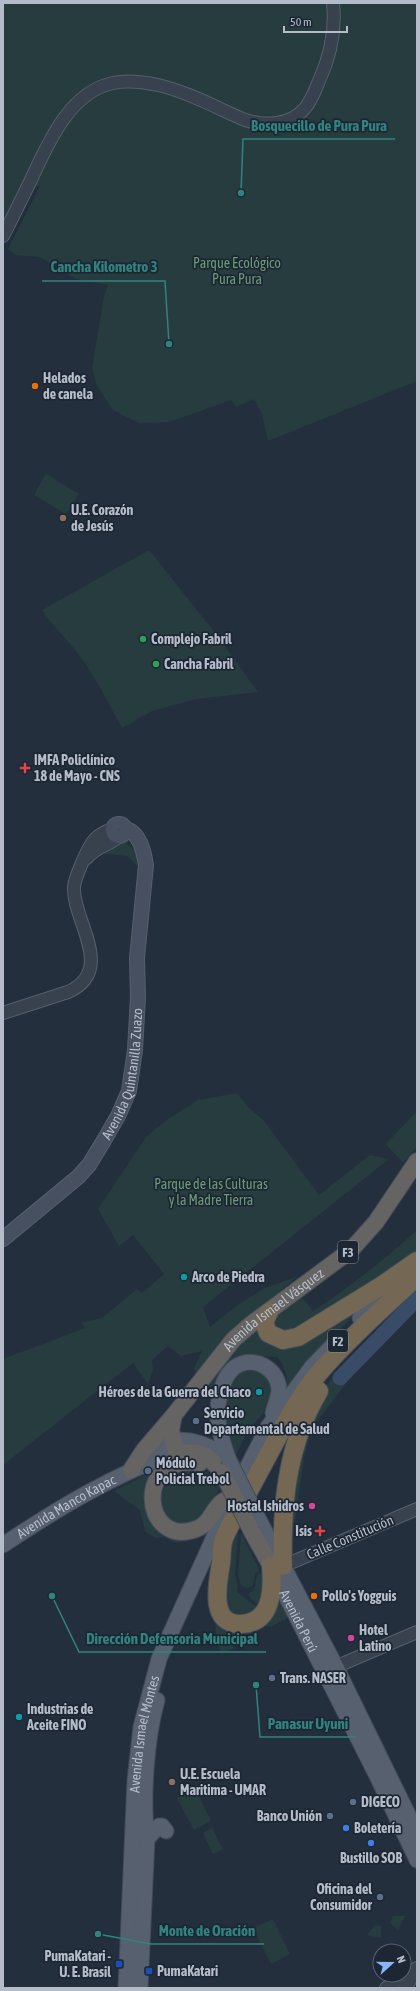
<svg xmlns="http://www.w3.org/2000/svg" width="420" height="1991" font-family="'Asap Condensed',sans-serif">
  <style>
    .green { fill: #263c3f }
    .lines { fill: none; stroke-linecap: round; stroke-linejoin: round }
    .river { stroke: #394c67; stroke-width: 15 }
    .tertiary-casing { stroke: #565f6c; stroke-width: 14 }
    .secondary-casing { stroke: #565f6c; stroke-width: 16 }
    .primary-casing { stroke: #414a57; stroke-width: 17 }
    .trunk-casing { stroke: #434c59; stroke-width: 18 }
    .motorway-casing { stroke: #434c59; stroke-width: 20 }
    .tertiary { stroke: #38414e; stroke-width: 12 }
    .secondary { stroke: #465061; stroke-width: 14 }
    .primary { stroke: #56606e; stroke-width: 15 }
    .trunk { stroke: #656462; stroke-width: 16 }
    .motorway { stroke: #746855; stroke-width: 18 }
    .primary-bridge-casing { stroke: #414a57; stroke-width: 17; stroke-linecap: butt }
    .trunk-bridge-casing { stroke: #434c59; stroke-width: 18; stroke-linecap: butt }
    .primary-bridge { stroke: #56606e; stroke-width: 15 }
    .trunk-bridge { stroke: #656462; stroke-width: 16 }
    .food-dot { fill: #e8710a; stroke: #1d2633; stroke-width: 1.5 }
    .education-dot { fill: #8d6e63; stroke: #1d2633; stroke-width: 1.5 }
    .leisure-dot { fill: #2e9e5b; stroke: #1d2633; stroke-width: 1.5 }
    .health-dot { fill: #e0444e; stroke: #1d2633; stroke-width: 1.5 }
    .culture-dot { fill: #0f9aa8; stroke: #1d2633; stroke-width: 1.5 }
    .service-dot { fill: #5c6f8a; stroke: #1d2633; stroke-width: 1.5 }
    .hotel-dot { fill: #d1479c; stroke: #1d2633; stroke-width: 1.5 }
    .shop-dot { fill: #3f7fe0; stroke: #1d2633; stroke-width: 1.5 }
    .transit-dot { fill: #1a4fb4; stroke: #1d2633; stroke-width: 1.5 }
    .labels { text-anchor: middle; stroke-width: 3.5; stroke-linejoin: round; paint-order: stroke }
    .shield { fill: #1d2633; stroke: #878f9c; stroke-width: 1 }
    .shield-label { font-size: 13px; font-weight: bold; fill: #b4bcc9 }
    .park-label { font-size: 14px; fill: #6b9a76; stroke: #1d2633 }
    .poi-label { font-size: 14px; font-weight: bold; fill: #b4bcc9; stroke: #1d2633; text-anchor: start }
    .street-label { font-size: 14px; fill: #b4bcc9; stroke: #1d2633 }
    .leader { fill: none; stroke: #308480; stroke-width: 1.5 }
    .callout-dot { fill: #308480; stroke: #1d2633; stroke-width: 1.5 }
    .callout-label { font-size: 15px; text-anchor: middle; font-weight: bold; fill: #308480; stroke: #1d2633; stroke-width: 3.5; stroke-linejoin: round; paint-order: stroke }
  </style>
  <rect width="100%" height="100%" fill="#242f3e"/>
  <g class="green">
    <path d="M3,3H417V381L268,441L262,414L254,399L236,407L231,400L169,422L139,423L113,410L97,386L92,368L104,296L108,285L76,279L40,257L16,255L8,249L40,186L22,188L3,228Z"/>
    <path d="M46,474L79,494L66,514L34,495Z"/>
    <path d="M149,550L216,634L258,692L196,699L152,711L122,728C109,705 97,679 81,658C69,640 53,627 42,610Z"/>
    <path d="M122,841C135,847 139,853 140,868L127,856L97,853Z"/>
    <path d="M237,1093L247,1106L264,1121L319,1195L370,1155L389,1159L203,1307L210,1327L236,1306L263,1289L298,1276L237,1327L197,1377L194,1368L202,1351L181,1356L168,1346L152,1360L153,1370L148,1384L133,1363L3,1465V1359L85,1328L81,1323L102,1318L137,1289L142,1293L164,1274L133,1235L119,1246L98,1209L146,1137L165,1121L198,1100Z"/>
    <path d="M417,1111V1146L403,1163L386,1144Z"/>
    <path d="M417,1230V1250L390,1274L290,1334L273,1327V1315L301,1296L313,1311C350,1287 384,1260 417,1230Z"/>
    <path d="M374,1297L326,1342L287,1391C287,1377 287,1368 277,1357L255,1356L215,1392L205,1386L234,1348L257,1329L269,1339Z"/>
    <path d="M257,1367C260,1371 265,1375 268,1379C277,1395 262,1418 249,1428C239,1447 213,1509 200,1519C186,1529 161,1522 159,1503C159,1498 161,1493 161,1488L168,1485L170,1478L176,1476L177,1471C191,1470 202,1467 213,1477L231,1448L223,1423L225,1392L236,1372Z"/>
    <path d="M335,1373L347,1382L314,1425L310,1433L304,1458L292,1540C288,1500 297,1454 311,1416C316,1401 327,1386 335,1373Z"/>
    <path d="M163,1466L148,1511L194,1536L201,1538L176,1543L164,1537L155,1538L145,1531L140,1510L114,1491Z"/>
    <path d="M241,1532L260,1571L255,1573L253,1585L247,1588L241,1585L238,1576Z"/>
    <path d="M238,1533L235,1576L238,1586L237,1592L258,1608L248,1616L230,1615L221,1592L229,1551Z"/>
    <path d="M261,1573L264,1580V1601L256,1603L248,1596L249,1593L254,1591L257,1575Z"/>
    <path d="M279,1598L288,1615L286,1619L269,1627L265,1626V1620Z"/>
    <path d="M215,1618L237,1629L233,1639V1649L221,1654L216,1636Z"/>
    <path d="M195,1789L211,1821L194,1830L177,1798Z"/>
    <path d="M212,1828L223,1849L213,1854L203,1833Z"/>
    <path d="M393,1916H405L398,1930L390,1923Z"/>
    <path d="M273,1919L290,1954L271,1964L253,1928Z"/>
    <path d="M375,1925L381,1926V1938L367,1935Z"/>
  </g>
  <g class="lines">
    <path class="river" d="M340,1378L417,1299"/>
    <defs>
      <g id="tertiary">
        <path d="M3,236C12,219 20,202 29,184C46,148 68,92 113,83C127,80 144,82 158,85C188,92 217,108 245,120C265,126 290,126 305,108C312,100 315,90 319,81C331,55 336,31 333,3"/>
        <path d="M87,858C97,846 108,846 118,837"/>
        <path d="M3,1013L68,992C117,970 72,920 74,887C75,877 81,866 84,858C91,842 96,834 113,829"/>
        <path d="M283,1566L417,1509"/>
        <path d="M328,1670L417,1632"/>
        <path d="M386,1988L417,1968"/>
        <path d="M406,1988L416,1969"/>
      </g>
      <g id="secondary">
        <circle cx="119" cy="830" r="6"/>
        <path id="s1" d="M3,1239L78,1177L89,1165L103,1142L118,1116L129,1091L135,1050L138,997L137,958L146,865C144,852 140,833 126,829"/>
      </g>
      <g id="primary">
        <path d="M360,1318L397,1281"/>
        <path d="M143,1458C169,1431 200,1438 228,1458"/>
        <path d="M228,1458C224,1445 218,1431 218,1417C217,1403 221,1384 229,1373C245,1352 277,1364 279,1389C279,1397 275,1405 273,1413"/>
        <path d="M259,1520L336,1667L417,1833"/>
        <path id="s2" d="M3,1545C57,1509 114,1474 176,1453"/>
        <path id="s3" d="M273,1570L377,1776L417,1860"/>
        <path d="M147,1839L159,1826H162L166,1831"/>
        <path id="s4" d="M126,1988L135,1780L141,1727L159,1659L232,1497L268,1427L311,1368L333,1345"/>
        <path d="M140,1988L147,1839C142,1799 146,1740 157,1700"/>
      </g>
      <g id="trunk">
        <path d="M200,1463C132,1453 143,1549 196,1529C210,1524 211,1512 221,1503C223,1500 228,1499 232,1497"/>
        <path d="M131,1470L144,1450L174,1415"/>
        <path id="s5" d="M222,1472C205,1453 202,1450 176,1453L171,1430L174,1415L233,1340L250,1325L351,1250L376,1222L417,1161"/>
        <path d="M252,1532L271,1566"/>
      </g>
      <g id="motorway">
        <path d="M269,1312L264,1322L268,1333L283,1340L298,1337L381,1286L417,1261"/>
        <path d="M271,1566C273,1588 273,1623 241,1624C208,1625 218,1582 221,1563C222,1555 221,1544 225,1536C235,1514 248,1493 259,1472C277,1439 294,1403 318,1374C346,1341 385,1306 417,1277"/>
        <path d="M283,1566C281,1506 287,1444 319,1391"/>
      </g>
    </defs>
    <use href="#tertiary" class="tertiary-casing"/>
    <use href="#secondary" class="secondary-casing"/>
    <use href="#primary" class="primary-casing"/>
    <use href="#trunk" class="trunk-casing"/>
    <use href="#motorway" class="motorway-casing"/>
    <use href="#tertiary" class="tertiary"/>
    <use href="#secondary" class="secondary"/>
    <use href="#primary" class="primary"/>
    <use href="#trunk" class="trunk"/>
    <use href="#motorway" class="motorway"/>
    <defs>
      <path id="primary-bridge" d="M228,1458L259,1520"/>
      <path id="trunk-bridge" d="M222,1472L252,1532"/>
    </defs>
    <use href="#primary-bridge" class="primary-bridge-casing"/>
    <use href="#trunk-bridge" class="trunk-bridge-casing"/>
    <use href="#primary-bridge" class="primary-bridge"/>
    <use href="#trunk-bridge" class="trunk-bridge"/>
  </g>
  <g class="food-dot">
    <circle cx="35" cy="386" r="4"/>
    <circle cx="314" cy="1596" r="4"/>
  </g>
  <g class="education-dot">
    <circle cx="63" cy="518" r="4"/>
    <circle cx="172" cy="1782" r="4"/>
  </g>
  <g class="leisure-dot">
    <circle cx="143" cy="639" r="4"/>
    <circle cx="156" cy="664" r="4"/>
  </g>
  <g class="health-dot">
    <path d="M23 762h4v4h4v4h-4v4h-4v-4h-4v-4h4z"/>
    <path d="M318 1525h4v4h4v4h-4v4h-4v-4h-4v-4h4z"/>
  </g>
  <g class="culture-dot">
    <circle cx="184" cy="1277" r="4"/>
    <circle cx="259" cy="1392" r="4"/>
    <circle cx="19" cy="1717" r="4"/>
  </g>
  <g class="service-dot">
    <circle cx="196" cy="1421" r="4"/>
    <circle cx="148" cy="1471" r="4"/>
    <circle cx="272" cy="1678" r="4"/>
    <circle cx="353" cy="1802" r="4"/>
    <circle cx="330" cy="1816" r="4"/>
    <circle cx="380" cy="1897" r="4"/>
  </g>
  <g class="hotel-dot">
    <circle cx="312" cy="1506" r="4"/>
    <circle cx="351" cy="1638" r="4"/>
  </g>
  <g class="shop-dot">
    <circle cx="346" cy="1828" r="4"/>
    <circle cx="371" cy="1843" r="4"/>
  </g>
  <g class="transit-dot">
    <rect x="115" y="1960" width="8" height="8" rx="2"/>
    <rect x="145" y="1967" width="8" height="8" rx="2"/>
  </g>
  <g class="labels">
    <g class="shield">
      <rect x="338" y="1241" width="20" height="22" rx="3"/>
      <rect x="328" y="1330" width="20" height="22" rx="3"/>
    </g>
    <g class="shield-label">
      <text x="348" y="1257">F3</text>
      <text x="338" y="1346">F2</text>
    </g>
    <g class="park-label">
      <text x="237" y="268">Parque Ecológico<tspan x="237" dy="16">Pura Pura</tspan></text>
      <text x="211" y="1189">Parque de las Culturas<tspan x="211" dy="16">y la Madre Tierra</tspan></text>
    </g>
    <g class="poi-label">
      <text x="43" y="383">Helados<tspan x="43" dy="16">de canela</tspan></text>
      <text x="71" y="515">U.E. Corazón<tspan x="71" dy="16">de Jesús</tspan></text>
      <text x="151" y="644">Complejo Fabril</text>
      <text x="164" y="669">Cancha Fabril</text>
      <text x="34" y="765">IMFA Policlínico<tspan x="34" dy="16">18 de Mayo - CNS</tspan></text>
      <text x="192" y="1282">Arco de Piedra</text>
      <text x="251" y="1397" text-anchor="end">Héroes de la Guerra del Chaco</text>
      <text x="204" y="1418">Servicio<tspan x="204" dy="16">Departamental de Salud</tspan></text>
      <text x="156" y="1468">Módulo<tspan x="156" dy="16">Policial Trebol</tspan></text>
      <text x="304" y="1511" text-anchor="end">Hostal Ishidros</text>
      <text x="312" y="1536" text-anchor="end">Isis</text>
      <text x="322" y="1601">Pollo's Yogguis</text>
      <text x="359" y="1635">Hotel<tspan x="359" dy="16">Latino</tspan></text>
      <text x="280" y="1683">Trans. NASER</text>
      <text x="27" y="1714">Industrias de<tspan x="27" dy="16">Aceite FINO</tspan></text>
      <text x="180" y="1779">U.E. Escuela<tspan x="180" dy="16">Maritima - UMAR</tspan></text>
      <text x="361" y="1807">DIGECO</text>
      <text x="322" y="1821" text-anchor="end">Banco Unión</text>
      <text x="354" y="1833">Boletería</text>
      <text x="371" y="1863" text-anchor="middle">Bustillo SOB</text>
      <text x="372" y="1894" text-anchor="end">Oficina del<tspan x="372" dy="16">Consumidor</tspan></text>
      <text x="111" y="1961" text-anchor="end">PumaKatari -<tspan x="111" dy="16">U. E. Brasil</tspan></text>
      <text x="157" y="1976">PumaKatari</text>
    </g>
    <g class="street-label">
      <text dy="5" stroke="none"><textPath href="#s1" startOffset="213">Avenida Quintanilla Zuazo</textPath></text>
      <text dy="5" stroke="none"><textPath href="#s5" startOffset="238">Avenida Ismael Vásquez</textPath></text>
      <text dy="5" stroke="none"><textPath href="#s2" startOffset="74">Avenida Manco Kapac</textPath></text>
      <text transform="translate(350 1537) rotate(-23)" y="5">Calle Constitución</text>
      <text dy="5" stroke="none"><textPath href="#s3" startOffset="57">Avenida Perú</textPath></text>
      <text dy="5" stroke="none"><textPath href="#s4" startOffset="255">Avenida Ismael Montes</textPath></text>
    </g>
  </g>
  <path class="leader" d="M241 193L243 139H395M169 344L165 281H42M52 1596L79 1652H266M256 1685L260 1737H356M98 1934L151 1944H264"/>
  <g class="callout-dot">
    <circle cx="241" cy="193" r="4"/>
    <circle cx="169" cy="344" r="4"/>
    <circle cx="52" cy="1596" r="4"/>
    <circle cx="256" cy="1685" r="4"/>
    <circle cx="98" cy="1934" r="4"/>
  </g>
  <g class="callout-label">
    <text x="319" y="131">Bosquecillo de Pura Pura</text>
    <text x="104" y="272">Cancha Kilometro 3</text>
    <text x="172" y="1644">Dirección Defensoria Municipal</text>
    <text x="308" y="1729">Panasur Uyuni</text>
    <text x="207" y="1936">Monte de Oración</text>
  </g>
  <rect width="420" height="1991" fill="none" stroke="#b4bcc9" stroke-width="8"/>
  <g transform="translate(392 1963) rotate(69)"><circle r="19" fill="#1d2633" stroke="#59626f"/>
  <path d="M0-3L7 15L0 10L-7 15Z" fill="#8ab4f8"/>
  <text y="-6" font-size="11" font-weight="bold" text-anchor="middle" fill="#b4bcc9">N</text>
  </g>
  <path d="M284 26v6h63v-6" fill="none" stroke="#b4bcc9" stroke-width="2"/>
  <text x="290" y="26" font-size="12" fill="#b4bcc9" stroke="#1d2633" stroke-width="3" paint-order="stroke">50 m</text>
</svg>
